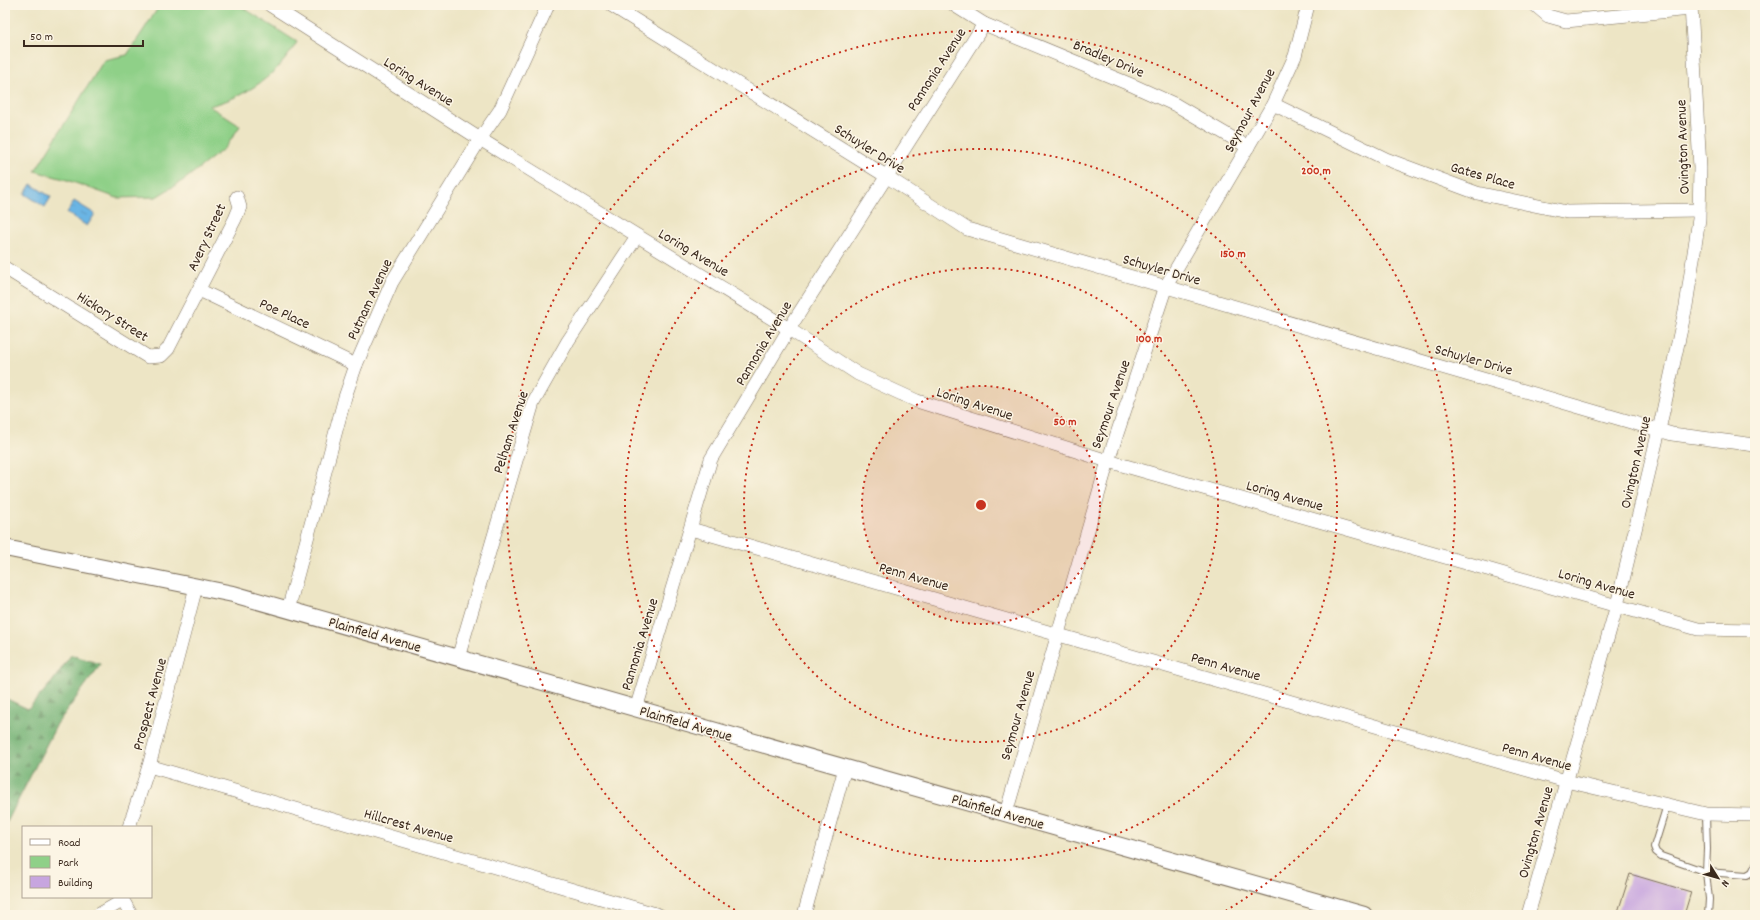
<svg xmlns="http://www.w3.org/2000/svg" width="1760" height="920" font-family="Dekko,sans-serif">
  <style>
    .forest { fill: url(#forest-firs); stroke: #576e49 }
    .green { fill: #8fd088; stroke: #657d53 }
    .water { fill: url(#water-ripples); stroke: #537081 }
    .building { fill: #c7a5df }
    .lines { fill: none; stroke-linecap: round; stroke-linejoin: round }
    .service-casing { stroke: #796b58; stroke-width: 8 }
    .minor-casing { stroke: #796b58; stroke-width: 14 }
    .tertiary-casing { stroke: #796b58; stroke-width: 18 }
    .service { stroke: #fff; stroke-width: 6 }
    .minor { stroke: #fff; stroke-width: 13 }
    .tertiary { stroke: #fff; stroke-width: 16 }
    .ring { fill: none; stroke: #c8321e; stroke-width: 2; stroke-dasharray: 2 4 }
    .labels { text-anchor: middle; stroke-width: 3; stroke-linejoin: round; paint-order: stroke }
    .street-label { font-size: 15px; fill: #3b2a1e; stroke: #fcf5e5 }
    .centre { fill: #c8321e; stroke: #fcf5e5; stroke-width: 2 }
    .ring-label { font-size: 12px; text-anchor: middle; font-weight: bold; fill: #c8321e; stroke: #fcf5e5; stroke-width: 3; stroke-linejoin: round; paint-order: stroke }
  </style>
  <defs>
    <pattern id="forest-firs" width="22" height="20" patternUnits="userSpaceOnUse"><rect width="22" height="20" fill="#73b274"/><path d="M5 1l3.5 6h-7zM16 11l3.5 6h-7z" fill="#60915f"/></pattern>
    <pattern id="water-ripples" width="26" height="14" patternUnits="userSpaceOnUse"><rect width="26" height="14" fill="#6bb5e4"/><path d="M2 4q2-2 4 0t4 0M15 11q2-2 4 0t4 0" fill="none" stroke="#5993b8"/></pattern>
  </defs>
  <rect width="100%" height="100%" fill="#fcf5e5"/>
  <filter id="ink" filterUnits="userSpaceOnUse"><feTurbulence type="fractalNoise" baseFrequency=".025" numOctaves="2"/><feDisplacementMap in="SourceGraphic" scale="8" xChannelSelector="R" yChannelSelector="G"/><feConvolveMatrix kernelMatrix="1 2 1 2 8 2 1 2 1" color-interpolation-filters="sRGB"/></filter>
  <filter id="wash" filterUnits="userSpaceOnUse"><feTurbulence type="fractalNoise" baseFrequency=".012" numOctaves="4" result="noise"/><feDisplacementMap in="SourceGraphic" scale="16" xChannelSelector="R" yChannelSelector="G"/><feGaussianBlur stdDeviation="0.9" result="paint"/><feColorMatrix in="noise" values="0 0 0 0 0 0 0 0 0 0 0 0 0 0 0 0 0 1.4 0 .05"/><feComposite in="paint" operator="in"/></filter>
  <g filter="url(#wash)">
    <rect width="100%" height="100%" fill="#ede5c5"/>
    <path class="forest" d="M71,655L101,664L57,724L5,826V698L28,709L52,682Z"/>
    <path class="green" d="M160,5H239L297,42C278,75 246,97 209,106L240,126L226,147L184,180L156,197L117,198L67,180L35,171L104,60L127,55Z"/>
    <g class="water">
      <path d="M31,184L51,197L45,207L25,194Z"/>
      <path d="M74,201L95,214L87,226L67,213Z"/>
    </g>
    <g id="blocks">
      <path class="building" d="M1630,874L1691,892L1684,915H1617Z"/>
    </g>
  </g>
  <g filter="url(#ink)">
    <use href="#blocks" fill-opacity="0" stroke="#796b58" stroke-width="1"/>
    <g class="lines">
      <defs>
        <g id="service">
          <path d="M1667,805L1654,847L1656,852L1661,856L1706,872L1709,899L1708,915"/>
          <path d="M1706,814L1707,849L1706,872L1747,875L1752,872L1755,866"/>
        </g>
        <g id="minor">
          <path d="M270,5L480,139L789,329L858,374L917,401L1108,461L1698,629L1755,630"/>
          <path d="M611,5L886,176L967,229L1672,434L1755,445"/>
          <path d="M954,5L984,24L1134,86L1176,105L1248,147"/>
          <path d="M1535,5L1548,16L1566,21L1691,9"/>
          <path d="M1273,104L1386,159L1477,193L1567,212L1699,210"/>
          <path d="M5,268L148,357L161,356L168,349L235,219L240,207L237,197"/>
          <path d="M199,290L356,365"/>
          <path d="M691,529L1566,781L1706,814L1755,815"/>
          <path d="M288,610L345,397L356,365L392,282L480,139L500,110L548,5"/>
          <path d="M458,658L533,403L568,341L637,236"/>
          <path d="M636,709L711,459L789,329L984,24"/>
          <path d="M149,766L659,915"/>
          <path d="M1006,813L1108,461L1166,286L1273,104L1295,56L1308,5"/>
          <path d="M129,827L149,766L196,587"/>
          <path d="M121,897L131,915"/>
          <path d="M98,915L122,901"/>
          <path d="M804,915L845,768"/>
          <path d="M1528,915L1617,605L1659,430L1686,306L1699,219L1700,168L1691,5"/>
        </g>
        <path id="tertiary" d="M5,548L233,594L1364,915"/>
      </defs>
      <use href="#service" class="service-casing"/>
      <use href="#minor" class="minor-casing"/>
      <use href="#tertiary" class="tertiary-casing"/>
      <use href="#service" class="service"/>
      <use href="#minor" class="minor"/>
      <use href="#tertiary" class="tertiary"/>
    </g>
  </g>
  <circle cx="981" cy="505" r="119" fill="#c8321e" fill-opacity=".12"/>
  <g class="ring">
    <circle cx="981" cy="505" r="119"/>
    <circle cx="981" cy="505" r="237"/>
    <circle cx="981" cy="505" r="356"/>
    <path d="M740 913A474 474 0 1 1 1222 913"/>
  </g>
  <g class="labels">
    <g class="street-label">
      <text transform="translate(1109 58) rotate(23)" y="5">Bradley Drive</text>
      <text transform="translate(936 69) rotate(-57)" y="5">Pannonia Avenue</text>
      <text transform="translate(419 81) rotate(32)" y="5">Loring Avenue</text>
      <text transform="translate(1249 110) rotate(-62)" y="5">Seymour Avenue</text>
      <text transform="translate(1682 147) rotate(-92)" y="5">Ovington Avenue</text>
      <text transform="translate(870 148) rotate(32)" y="5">Schuyler Drive</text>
      <text transform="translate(1483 175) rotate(16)" y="5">Gates Place</text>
      <text transform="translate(206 237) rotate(-65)" y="5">Avery Street</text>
      <text transform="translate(694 252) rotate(31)" y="5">Loring Avenue</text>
      <text transform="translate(1162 269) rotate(16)" y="5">Schuyler Drive</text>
      <text transform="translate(369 299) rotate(-65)" y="5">Putnam Avenue</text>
      <text transform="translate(285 313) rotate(25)" y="5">Poe Place</text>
      <text transform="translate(113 316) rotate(32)" y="5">Hickory Street</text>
      <text transform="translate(763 343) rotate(-59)" y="5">Pannonia Avenue</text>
      <text transform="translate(1474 359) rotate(16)" y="5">Schuyler Drive</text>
      <text transform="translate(975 403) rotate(18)" y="5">Loring Avenue</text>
      <text transform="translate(1110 404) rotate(-71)" y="5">Seymour Avenue</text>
      <text transform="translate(510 432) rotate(-72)" y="5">Pelham Avenue</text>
      <text transform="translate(1635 462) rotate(-77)" y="5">Ovington Avenue</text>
      <text transform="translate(1285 495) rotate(16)" y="5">Loring Avenue</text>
      <text transform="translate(914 576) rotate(16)" y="5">Penn Avenue</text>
      <text transform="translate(1597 583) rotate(16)" y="5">Loring Avenue</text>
      <text transform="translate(375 634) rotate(16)" y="5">Plainfield Avenue</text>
      <text transform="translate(639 644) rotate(-73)" y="5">Pannonia Avenue</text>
      <text transform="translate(1226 666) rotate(16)" y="5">Penn Avenue</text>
      <text transform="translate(149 704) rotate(-75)" y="5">Prospect Avenue</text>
      <text transform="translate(1017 715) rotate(-74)" y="5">Seymour Avenue</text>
      <text transform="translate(686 723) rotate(16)" y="5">Plainfield Avenue</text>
      <text transform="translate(1537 756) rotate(16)" y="5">Penn Avenue</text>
      <text transform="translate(998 811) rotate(16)" y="5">Plainfield Avenue</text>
      <text transform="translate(409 825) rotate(16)" y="5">Hillcrest Avenue</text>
      <text transform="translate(1535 832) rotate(-74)" y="5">Ovington Avenue</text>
    </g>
  </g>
  <circle cx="981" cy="505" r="6" class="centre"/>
  <g class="ring-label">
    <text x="1316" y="174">200 m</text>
    <text x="1233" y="257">150 m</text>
    <text x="1149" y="342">100 m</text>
    <text x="1065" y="425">50 m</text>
  </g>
  <rect width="1760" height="920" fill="none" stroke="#fcf5e5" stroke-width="20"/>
  <rect x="22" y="826" width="130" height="72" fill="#fcf5e5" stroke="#afa495"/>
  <rect x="30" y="839" width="20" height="6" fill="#ffffff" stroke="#afa495"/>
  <text x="58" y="846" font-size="12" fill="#3b2a1e">Road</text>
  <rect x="30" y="856" width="20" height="12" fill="#8fd088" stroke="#afa495"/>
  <text x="58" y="866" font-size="12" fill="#3b2a1e">Park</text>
  <rect x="30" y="876" width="20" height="12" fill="#c7a5df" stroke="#afa495"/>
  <text x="58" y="886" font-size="12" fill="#3b2a1e">Building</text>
  <g transform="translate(1718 878) rotate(127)" stroke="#fcf5e5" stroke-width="3" paint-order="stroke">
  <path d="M0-3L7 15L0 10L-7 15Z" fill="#3b2a1e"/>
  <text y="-6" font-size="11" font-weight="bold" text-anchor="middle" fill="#3b2a1e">N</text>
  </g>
  <path d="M24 40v6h119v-6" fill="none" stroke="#3b2a1e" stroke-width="2"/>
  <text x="30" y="40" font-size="12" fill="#3b2a1e" stroke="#fcf5e5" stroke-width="3" paint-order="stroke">50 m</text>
</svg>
